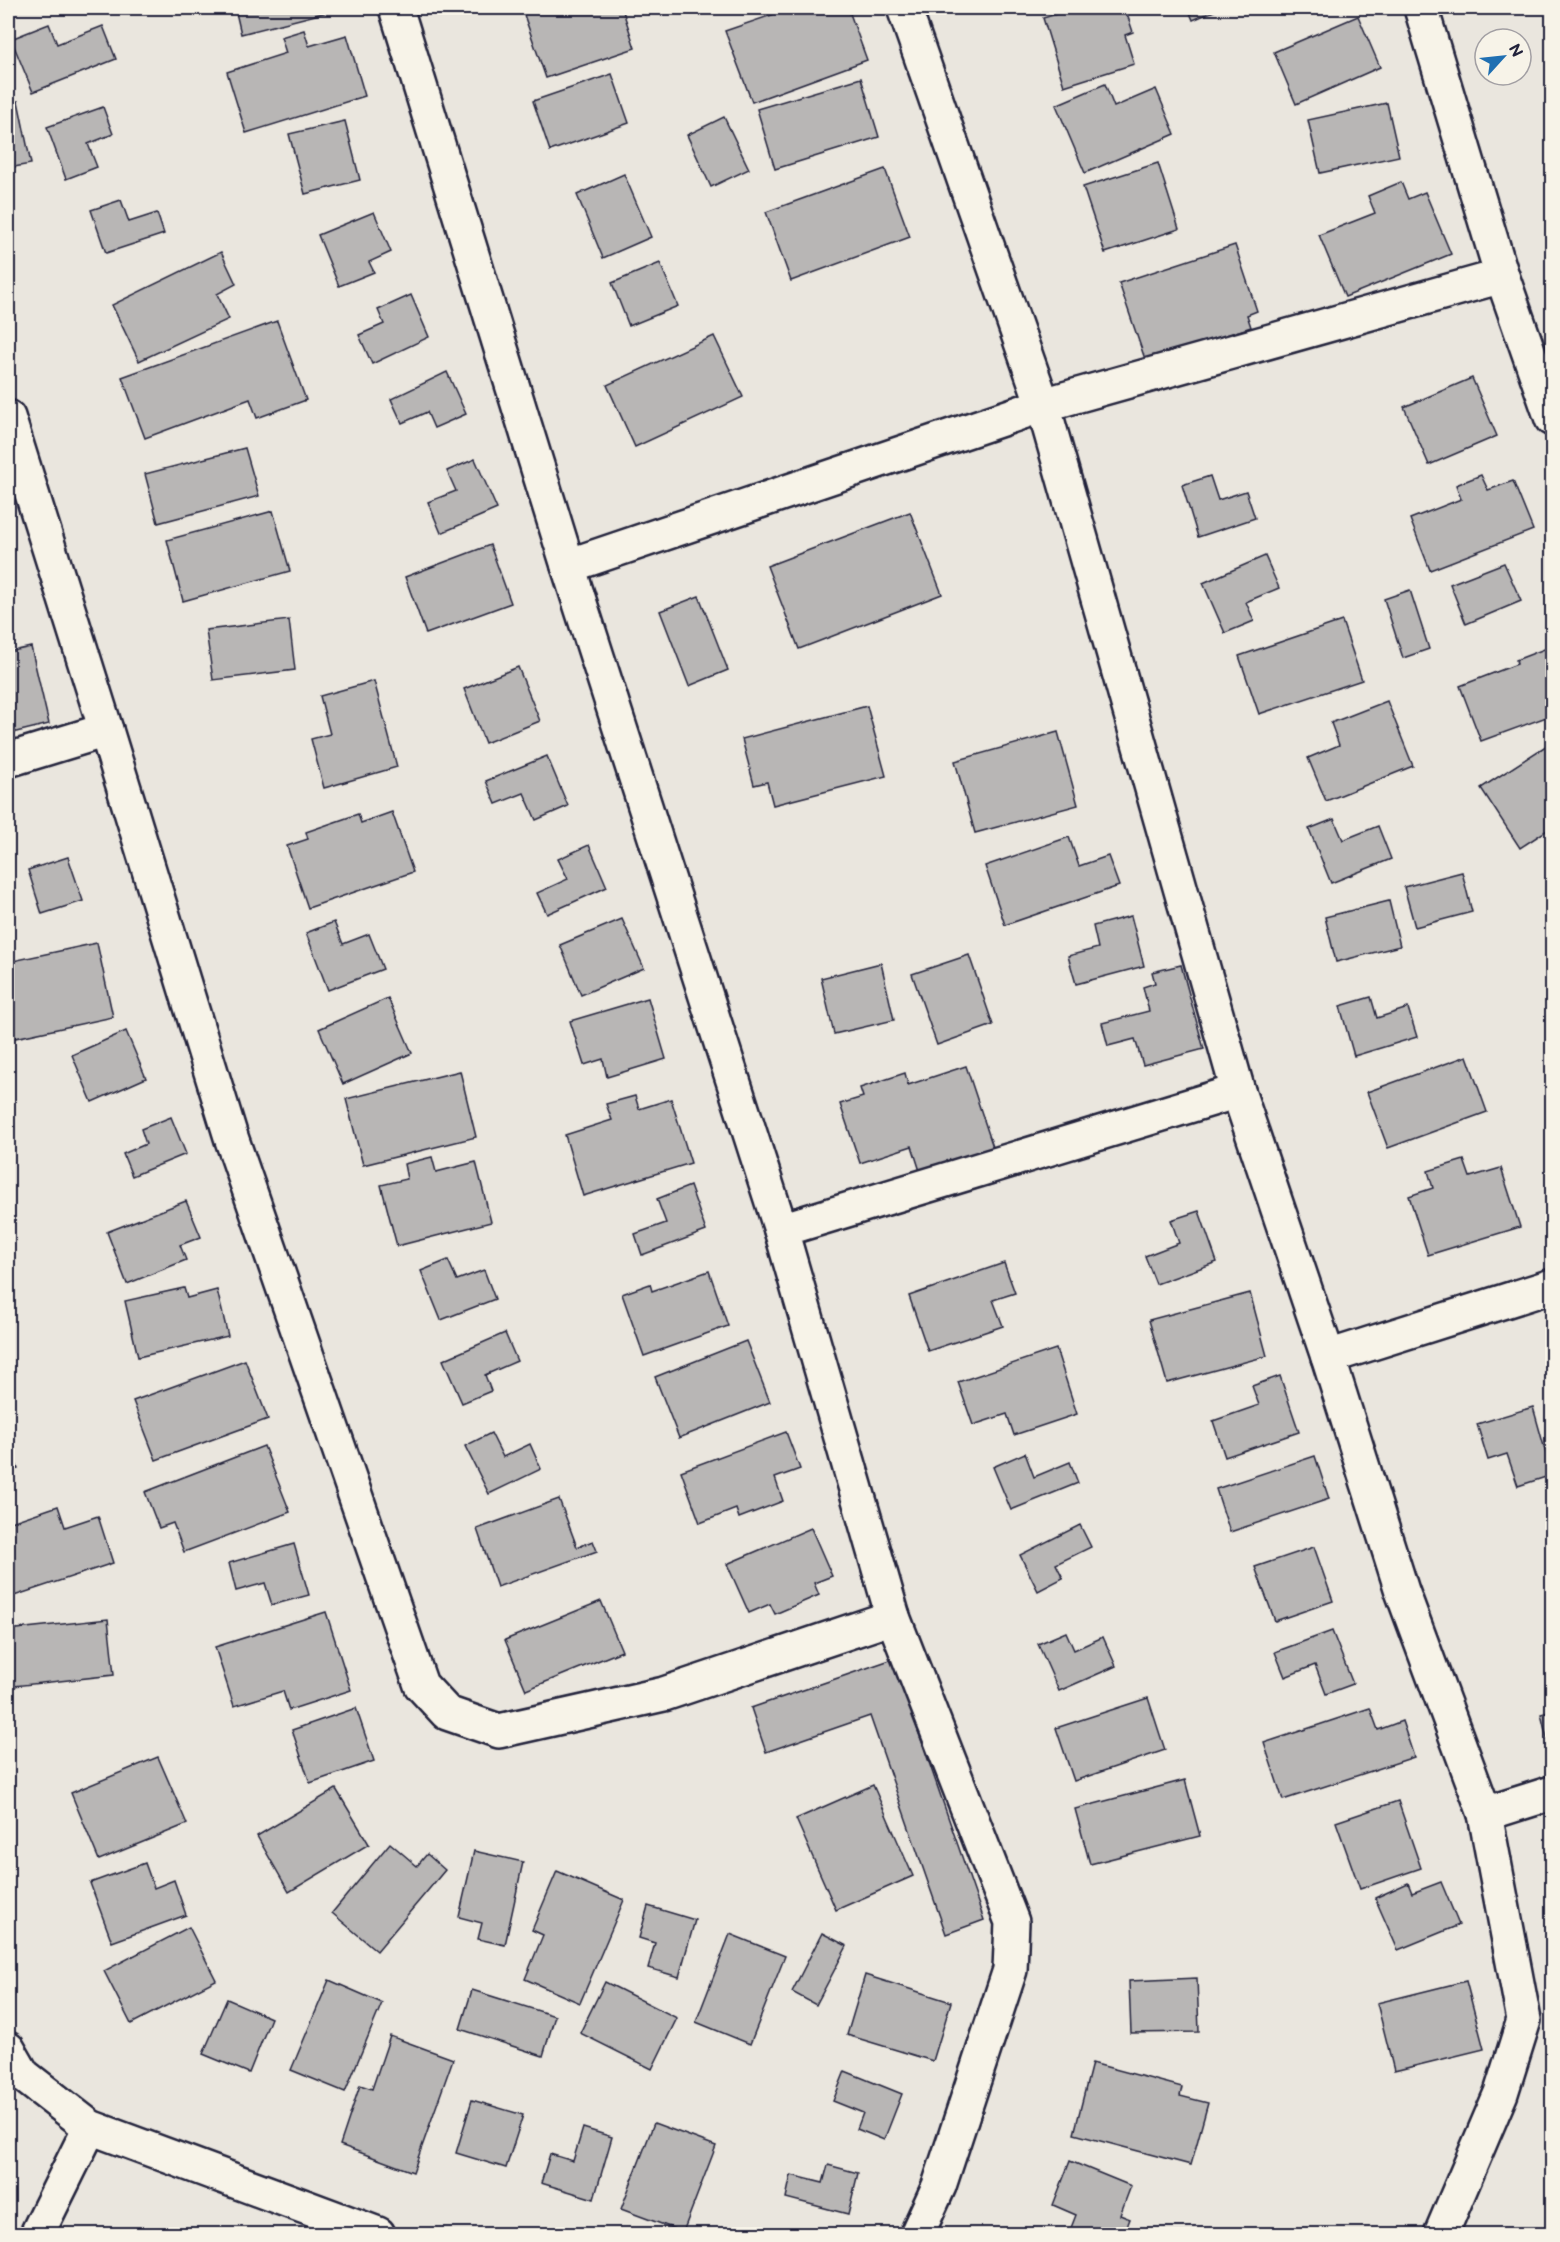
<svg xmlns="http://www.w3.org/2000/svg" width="1560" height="2242" font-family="'Balsamiq Sans',sans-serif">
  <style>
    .building { fill: #b8b6b5; stroke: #22223b; stroke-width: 1.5 }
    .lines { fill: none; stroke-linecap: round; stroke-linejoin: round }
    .minor-casing { stroke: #22223b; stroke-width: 38 }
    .minor { stroke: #f7f3e8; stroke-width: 33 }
  </style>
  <rect width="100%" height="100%" fill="#eae6de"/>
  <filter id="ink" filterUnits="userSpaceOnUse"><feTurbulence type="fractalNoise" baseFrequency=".0167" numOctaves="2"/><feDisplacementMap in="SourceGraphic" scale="12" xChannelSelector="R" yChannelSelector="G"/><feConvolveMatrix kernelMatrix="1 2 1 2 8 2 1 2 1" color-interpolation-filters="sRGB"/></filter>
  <g filter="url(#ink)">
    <g class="building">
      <path d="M235,8H343L241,34Z"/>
      <path d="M527,8H622L635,48L546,78L522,9Z"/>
      <path d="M792,8H848L867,60L752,102L725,31Z"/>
      <path d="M1077,8H1125L1133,32L1125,35L1134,64L1064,86L1043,18Z"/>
      <path d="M1188,8H1221L1193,20Z"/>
      <path d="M1358,16L1380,67L1296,104L1274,52Z"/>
      <path d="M49,24L57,44L103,26L116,59L33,92L11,39Z"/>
      <path d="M304,30L309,46L347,35L365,96L246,133L227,72L286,53L281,37Z"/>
      <path d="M612,74L629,123L550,151L533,101Z"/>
      <path d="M861,78L879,137L775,169L757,109Z"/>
      <path d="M1105,84L1114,107L1156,89L1175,134L1085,173L1056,105Z"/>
      <path d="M18,101L31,164L8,168V103Z"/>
      <path d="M1387,103L1399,156L1320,173L1308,120Z"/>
      <path d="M103,107L113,134L88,144L97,167L66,179L47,127Z"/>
      <path d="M724,117L749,169L711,187L687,135Z"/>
      <path d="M345,121L360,180L305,194L289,134Z"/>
      <path d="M1158,163L1179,229L1105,253L1083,187Z"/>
      <path d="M885,169L910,237L791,281L766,212Z"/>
      <path d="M624,174L651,237L603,258L577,195Z"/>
      <path d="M1401,182L1408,199L1425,192L1451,254L1345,297L1319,235L1375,213L1368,196Z"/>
      <path d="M121,200L129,222L157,213L164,234L106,253L91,210Z"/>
      <path d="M374,212L391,252L369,262L374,272L339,286L318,235Z"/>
      <path d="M1235,245L1257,311L1247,315L1251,327L1146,362L1119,283Z"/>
      <path d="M221,252L236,284L217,294L229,319L139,361L112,305Z"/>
      <path d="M660,263L678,306L629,326L612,283Z"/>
      <path d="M411,295L429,337L372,364L359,335L384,324L378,310Z"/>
      <path d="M277,321L306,400L257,418L250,399L145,438L122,377Z"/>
      <path d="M714,336L743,397L635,447L607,385Z"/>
      <path d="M447,372L466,414L434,428L427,412L402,423L391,399Z"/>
      <path d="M1472,378L1497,436L1429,465L1404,407Z"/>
      <path d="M245,448L259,496L158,523L145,474Z"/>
      <path d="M475,459L497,509L441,533L428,502L456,491L447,471Z"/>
      <path d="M1481,475L1488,490L1513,481L1533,530L1430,570L1410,519L1461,499L1456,485Z"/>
      <path d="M1210,476L1218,500L1246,491L1255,518L1198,537L1182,485Z"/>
      <path d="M273,511L290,571L183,601L167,540Z"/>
      <path d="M910,512L942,594L799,649L767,566Z"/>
      <path d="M490,545L511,603L426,634L405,577Z"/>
      <path d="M1265,556L1279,588L1246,602L1254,621L1225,633L1203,583Z"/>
      <path d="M1504,563L1521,601L1466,624L1450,584Z"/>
      <path d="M1410,590L1429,649L1403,658L1384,599Z"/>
      <path d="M8,591L15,614L8,617Z"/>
      <path d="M699,596L728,670L689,686L660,611Z"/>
      <path d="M289,620L295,670L213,680L206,630Z"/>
      <path d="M1342,621L1362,680L1259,714L1239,656Z"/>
      <path d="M1552,646V715L1481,741L1460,686L1517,664L1516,660Z"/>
      <path d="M31,647L49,724L8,734V652Z"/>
      <path d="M518,667L540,721L485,743L464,689Z"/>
      <path d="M374,681L397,767L324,788L311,739L330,734L320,696Z"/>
      <path d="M1387,701L1413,766L1326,801L1308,758L1339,745L1331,723Z"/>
      <path d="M867,706L886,776L773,805L767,782L754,785L742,739Z"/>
      <path d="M1058,732L1078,805L975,833L955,761Z"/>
      <path d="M1552,742V827L1520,848L1481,788Z"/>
      <path d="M547,756L568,806L536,820L524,793L496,804L486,781Z"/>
      <path d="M392,812L413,872L308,908L287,846L308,839L306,832L358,814L361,823Z"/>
      <path d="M1334,819L1343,840L1378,826L1391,859L1331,883L1309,829Z"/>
      <path d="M1069,837L1079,866L1108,856L1119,886L1005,925L985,866Z"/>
      <path d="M589,845L607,887L547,914L537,893L568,879L558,859Z"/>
      <path d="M68,857L83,901L42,914L28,870Z"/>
      <path d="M1462,872L1472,912L1415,927L1404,887Z"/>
      <path d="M1389,901L1400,946L1336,962L1325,917Z"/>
      <path d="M1131,916L1144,966L1076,984L1068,956L1098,948L1093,926Z"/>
      <path d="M622,919L644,968L581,995L560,945Z"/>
      <path d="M334,922L343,944L369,934L383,969L328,990L306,933Z"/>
      <path d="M97,943L113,1017L15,1038L10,1017L8,1018V962Z"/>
      <path d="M969,955L993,1025L937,1045L912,974Z"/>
      <path d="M881,963L894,1020L834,1034L821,978Z"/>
      <path d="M1181,965L1204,1049L1143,1065L1135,1039L1108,1046L1102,1023L1149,1011L1143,987L1155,983L1152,972Z"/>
      <path d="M1371,997L1377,1018L1408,1008L1417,1037L1354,1056L1340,1006Z"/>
      <path d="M388,998L412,1053L343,1084L319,1029Z"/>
      <path d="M648,998L666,1059L607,1077L603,1059L584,1065L570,1021Z"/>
      <path d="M126,1031L146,1078L92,1102L72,1055Z"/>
      <path d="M1467,1056L1487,1112L1388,1148L1367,1092Z"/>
      <path d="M966,1066L993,1147L920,1171L912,1146L860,1163L840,1104L863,1097L860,1088L905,1073L908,1085Z"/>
      <path d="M460,1071L476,1137L363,1165L346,1099Z"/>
      <path d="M635,1096L639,1109L671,1099L691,1163L583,1196L565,1135L612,1120L606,1104Z"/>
      <path d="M171,1117L186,1154L132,1176L123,1154L146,1144L141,1129Z"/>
      <path d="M432,1157L436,1172L476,1162L491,1222L397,1246L381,1185L407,1179L404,1164Z"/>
      <path d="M1464,1160L1470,1177L1501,1168L1520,1227L1428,1255L1409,1196L1433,1188L1428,1171Z"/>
      <path d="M690,1186L706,1231L642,1255L635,1234L666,1223L657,1199Z"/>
      <path d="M186,1201L201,1237L180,1245L186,1260L127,1284L107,1232Z"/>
      <path d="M1199,1211L1217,1262L1156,1284L1145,1256L1179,1243L1171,1220Z"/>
      <path d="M448,1260L457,1280L484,1270L495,1299L441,1320L421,1271Z"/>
      <path d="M1004,1263L1015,1293L993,1300L1003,1326L928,1351L909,1296Z"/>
      <path d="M709,1271L728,1326L644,1356L622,1294L650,1284L652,1291Z"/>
      <path d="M184,1288L187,1298L217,1290L228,1336L138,1357L125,1301Z"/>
      <path d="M1250,1293L1267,1356L1167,1383L1149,1320Z"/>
      <path d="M505,1333L517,1361L485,1375L491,1391L462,1403L443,1360Z"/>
      <path d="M746,1341L770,1402L679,1438L655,1377Z"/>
      <path d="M1056,1349L1077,1414L1014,1435L1007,1414L973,1425L958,1382Z"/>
      <path d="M245,1360L268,1419L156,1460L133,1401Z"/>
      <path d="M1280,1376L1299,1432L1225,1457L1213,1421L1259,1405L1252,1386Z"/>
      <path d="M1533,1407L1552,1475L1518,1486L1507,1454L1488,1460L1477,1424Z"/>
      <path d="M786,1432L800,1469L775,1478L783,1501L739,1518L736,1509L700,1523L681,1471Z"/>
      <path d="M491,1433L503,1457L530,1444L541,1469L489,1494L465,1446Z"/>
      <path d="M264,1446L290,1512L184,1552L173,1523L159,1528L145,1492Z"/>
      <path d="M10,1448L18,1469L8,1472V1449Z"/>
      <path d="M1025,1453L1034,1477L1070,1462L1078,1483L1011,1510L993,1467Z"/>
      <path d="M1315,1456L1329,1499L1230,1532L1216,1489Z"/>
      <path d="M559,1499L577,1547L593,1541L597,1551L497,1587L477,1529Z"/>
      <path d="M58,1506L65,1527L98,1516L113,1563L8,1598V1523Z"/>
      <path d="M1080,1525L1091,1547L1056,1564L1063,1578L1038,1591L1020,1555Z"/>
      <path d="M811,1528L832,1576L814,1583L819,1595L775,1614L770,1604L749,1613L727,1564Z"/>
      <path d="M294,1544L309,1595L272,1605L265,1583L236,1591L229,1563Z"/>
      <path d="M1314,1547L1333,1601L1275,1621L1255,1567Z"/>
      <path d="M601,1601L622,1651L526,1690L505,1640Z"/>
      <path d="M326,1612L351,1690L289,1710L283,1691L234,1706L215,1647Z"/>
      <path d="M108,1619L114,1675L14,1686L8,1630Z"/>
      <path d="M1332,1631L1353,1684L1326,1694L1315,1665L1285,1677L1275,1652Z"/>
      <path d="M1066,1632L1074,1650L1103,1637L1116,1666L1059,1691L1038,1644Z"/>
      <path d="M893,1659L984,1920L946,1934L870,1716L766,1752L751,1708Z"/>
      <path d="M1148,1698L1165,1750L1074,1781L1056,1728Z"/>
      <path d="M356,1708L374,1761L310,1783L292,1730Z"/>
      <path d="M1370,1708L1378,1730L1402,1721L1414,1757L1283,1800L1264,1743Z"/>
      <path d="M1552,1711V1759L1541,1714Z"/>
      <path d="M158,1757L187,1824L99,1860L71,1793Z"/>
      <path d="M1185,1780L1200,1836L1090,1864L1075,1809Z"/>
      <path d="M873,1785L913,1876L836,1910L796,1819Z"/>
      <path d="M336,1789L369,1844L289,1892L257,1836Z"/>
      <path d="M1398,1801L1421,1868L1360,1889L1336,1822Z"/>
      <path d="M390,1843L417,1866L427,1854L445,1870L377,1951L332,1913Z"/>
      <path d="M474,1851L523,1862L505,1945L478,1939L482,1923L459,1917Z"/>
      <path d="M145,1863L154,1888L174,1880L186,1915L112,1942L90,1883Z"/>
      <path d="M557,1871L624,1900L580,2003L525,1979L543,1935L532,1930Z"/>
      <path d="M1441,1882L1459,1925L1398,1950L1375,1898L1408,1883L1412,1893Z"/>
      <path d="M648,1906L695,1920L679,1977L648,1968L655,1943L639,1938Z"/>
      <path d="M189,1927L216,1980L131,2024L104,1971Z"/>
      <path d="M822,1933L847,1946L816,2005L792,1992Z"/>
      <path d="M730,1934L785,1956L750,2044L696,2022Z"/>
      <path d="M865,1975L951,2002L933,2061L847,2035Z"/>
      <path d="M1197,1978L1199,2032L1131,2033L1129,1981Z"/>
      <path d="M329,1980L382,2003L345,2092L291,2070Z"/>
      <path d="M1466,1981L1484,2049L1394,2071L1377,2003Z"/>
      <path d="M605,1982L677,2018L652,2069L580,2033Z"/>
      <path d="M472,1990L555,2016L543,2056L460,2029Z"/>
      <path d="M227,1999L271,2018L249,2073L203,2054Z"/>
      <path d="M390,2036L453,2059L413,2172L340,2145L360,2085L372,2089Z"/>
      <path d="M1092,2063L1182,2087L1180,2096L1208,2103L1191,2165L1074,2134Z"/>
      <path d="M845,2071L902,2094L884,2140L857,2129L863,2113L833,2101Z"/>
      <path d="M472,2100L523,2115L506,2168L456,2153Z"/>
      <path d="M654,2123L716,2146L683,2232L621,2209Z"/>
      <path d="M583,2128L612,2137L594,2199L541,2183L550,2154L573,2161Z"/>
      <path d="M1070,2161L1131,2186L1120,2215L1130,2219L1124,2234H1073L1069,2233L1076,2215L1053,2205Z"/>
      <path d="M828,2165L858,2173L848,2214L786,2198L791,2175L823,2183Z"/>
    </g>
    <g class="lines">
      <defs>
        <g id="minor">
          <path d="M396,8L568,566L781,1230L893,1617"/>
          <path d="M904,8L1043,405L1238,1091L1328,1357L1402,1591L1485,1814L1524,2020L1501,2093L1441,2234"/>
          <path d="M1421,8L1502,276"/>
          <path d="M8,417L106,730L8,760"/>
          <path d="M568,566L1043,405L1502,276L1552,419"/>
          <path d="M106,730L231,1137L421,1685L447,1713L499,1731L664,1694L893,1617L1012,1922L1010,1970L939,2186L917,2234"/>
          <path d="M781,1230L1238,1091"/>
          <path d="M1328,1357L1552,1286"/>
          <path d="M1485,1814L1552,1793"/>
          <path d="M8,2049L23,2075L90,2127L378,2234"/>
          <path d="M37,2234L90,2127"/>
        </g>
      </defs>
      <use href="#minor" class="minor-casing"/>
      <use href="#minor" class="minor"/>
    </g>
  </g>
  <rect width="1560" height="2242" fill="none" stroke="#f7f3e8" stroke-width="30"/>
  <rect x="15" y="15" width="1530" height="2212" fill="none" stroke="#22223b" stroke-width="2" filter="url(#ink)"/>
  <g transform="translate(1503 57) rotate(63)"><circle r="28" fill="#f7f3e8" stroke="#a29fa3" stroke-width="1.5"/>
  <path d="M0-4.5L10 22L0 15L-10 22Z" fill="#1f6fb2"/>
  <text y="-9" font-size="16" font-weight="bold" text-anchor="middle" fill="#22223b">N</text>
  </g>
</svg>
